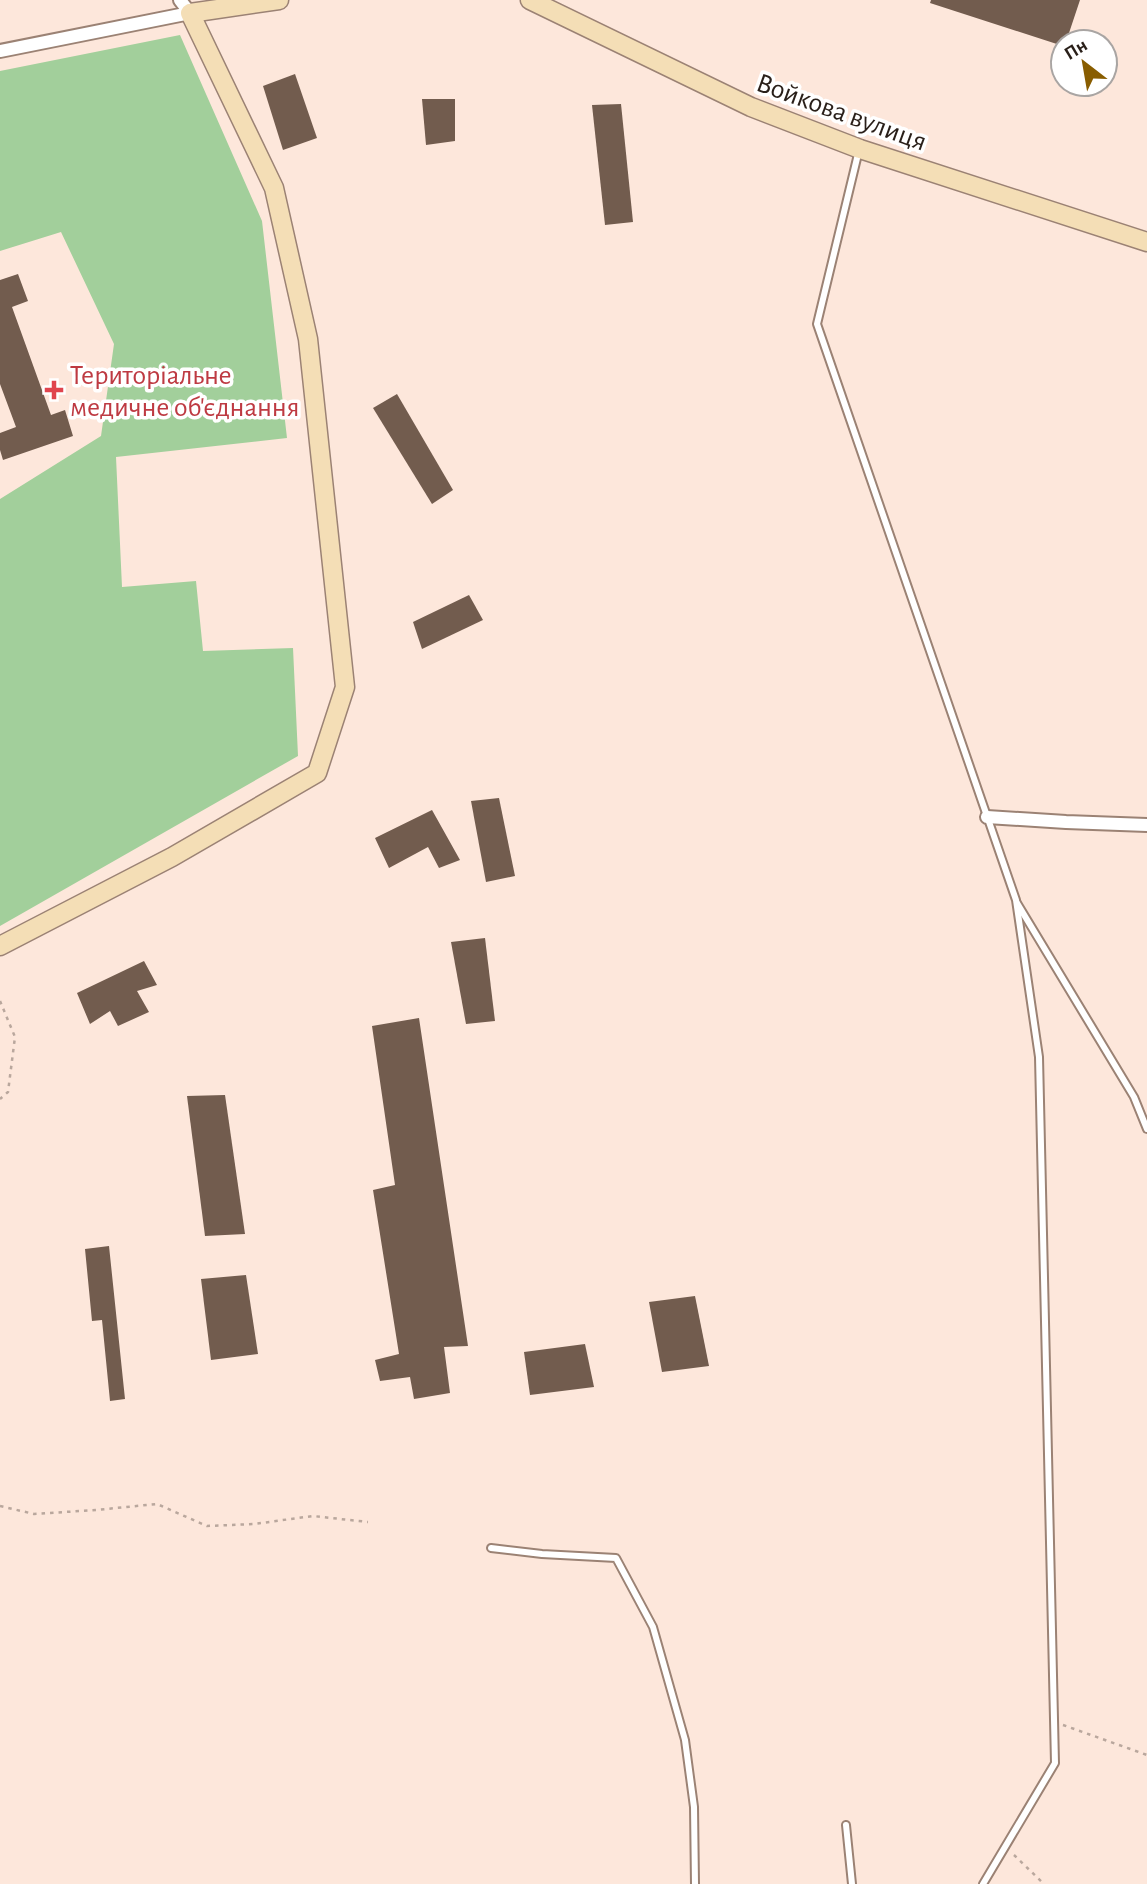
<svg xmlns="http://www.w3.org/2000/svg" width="1147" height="1884" font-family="'Alegreya Sans',sans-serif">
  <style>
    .green { fill: #a2cf9b }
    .building { fill: #725c4e }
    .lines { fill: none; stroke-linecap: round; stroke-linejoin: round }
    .lane-casing { stroke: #9b8274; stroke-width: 10 }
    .street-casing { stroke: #9b8274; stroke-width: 16 }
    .secondary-casing { stroke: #9b8274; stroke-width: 21 }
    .path { stroke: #b9a79d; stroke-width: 2.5; stroke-dasharray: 3.5 5; stroke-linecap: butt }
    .lane { stroke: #fff; stroke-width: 6 }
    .street { stroke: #fff; stroke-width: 12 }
    .secondary { stroke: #f4deb6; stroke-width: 18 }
    .health-dot { fill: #e0444e; stroke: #fff; stroke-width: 2.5 }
    .labels { text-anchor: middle; stroke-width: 7; stroke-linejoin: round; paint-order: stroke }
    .street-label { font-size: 28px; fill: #291f19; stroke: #fff }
    .health-label { font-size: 28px; fill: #be3a42; stroke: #fff; text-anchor: start }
  </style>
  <rect width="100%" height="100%" fill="#fde7db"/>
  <path class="green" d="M180,35L262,221L287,438L116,457L122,587L196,581L203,651L293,648L298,756L0,926V499L101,436L114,344L61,232L0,251V71Z"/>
  <g class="building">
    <path d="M931,0H1080L1066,42H1063V46L930,3Z"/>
    <path d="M295,74L317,138L283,150L263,86Z"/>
    <path d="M422,99H455V141L426,145Z"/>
    <path d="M621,104L633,222L605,225L592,105Z"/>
    <path d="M18,274L28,301L12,307L51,415L65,410L73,436L3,460L0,450V433L16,427L0,384V280Z"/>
    <path d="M397,394L453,490L432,504L373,408Z"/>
    <path d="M469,595L483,620L422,649L413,622Z"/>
    <path d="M499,798L515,876L486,882L471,801Z"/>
    <path d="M432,810L460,860L439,868L428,847L389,868L375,838Z"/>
    <path d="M485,938L495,1021L466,1024L451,942Z"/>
    <path d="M144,961L157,985L137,991L149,1012L118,1026L110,1011L90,1024L77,993Z"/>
    <path d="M419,1018L468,1346L444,1347L450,1393L414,1399L410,1377L380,1381L375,1360L399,1354L373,1190L395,1185L372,1026Z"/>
    <path d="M225,1095L245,1234L205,1236L187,1096Z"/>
    <path d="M109,1246L125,1399L110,1401L102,1320L92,1321L85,1249Z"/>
    <path d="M246,1275L258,1354L211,1360L201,1279Z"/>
    <path d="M695,1296L709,1366L662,1372L649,1302Z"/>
    <path d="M585,1344L594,1387L530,1395L524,1352Z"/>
  </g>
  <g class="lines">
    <defs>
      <g id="lane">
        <path d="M859,150L817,324L1016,900L1039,1057L1055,1763L983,1884"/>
        <path d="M1017,903L1134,1097L1147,1129"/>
        <path d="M491,1548L542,1554L616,1558L653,1627L685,1740L694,1807L695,1884"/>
        <path d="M846,1825L852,1884"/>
      </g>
      <g id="street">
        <path d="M0,51L190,13L180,0"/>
        <path d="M987,817L1066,822L1147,825"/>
      </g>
      <g id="secondary">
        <path d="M530,0L751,107L860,149L1147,242"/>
        <path d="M0,946L172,857L317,773L345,687L308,339L274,188L190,13L279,0"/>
      </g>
    </defs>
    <use href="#lane" class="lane-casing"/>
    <use href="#street" class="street-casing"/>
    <use href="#secondary" class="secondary-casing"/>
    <g class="path">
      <path d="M0,1001L15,1037L8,1092L0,1099"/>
      <path d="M0,1506L34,1514L96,1510L157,1504L207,1526L254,1524L313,1516L368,1522"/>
      <path d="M1063,1725L1147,1755"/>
      <path d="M1014,1855L1044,1884"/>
    </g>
    <use href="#lane" class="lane"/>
    <use href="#street" class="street"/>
    <use href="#secondary" class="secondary"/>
  </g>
  <path class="health-dot" d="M50.5 379.5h7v7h7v7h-7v7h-7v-7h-7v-7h7z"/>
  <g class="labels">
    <g class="street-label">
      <text transform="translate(842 111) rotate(20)" y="10">Войкова вулиця</text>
    </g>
    <g class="health-label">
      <text x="70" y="384">Територіальне<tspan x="70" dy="32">медичне об'єднання</tspan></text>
    </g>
  </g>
  <g transform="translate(1084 63) rotate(329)"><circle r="33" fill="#ffffff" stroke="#a9a5a3" stroke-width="2"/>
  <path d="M0-5L12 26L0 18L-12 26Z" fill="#895d00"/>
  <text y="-10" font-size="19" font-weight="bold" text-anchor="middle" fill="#291f19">Пн</text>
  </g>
</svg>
